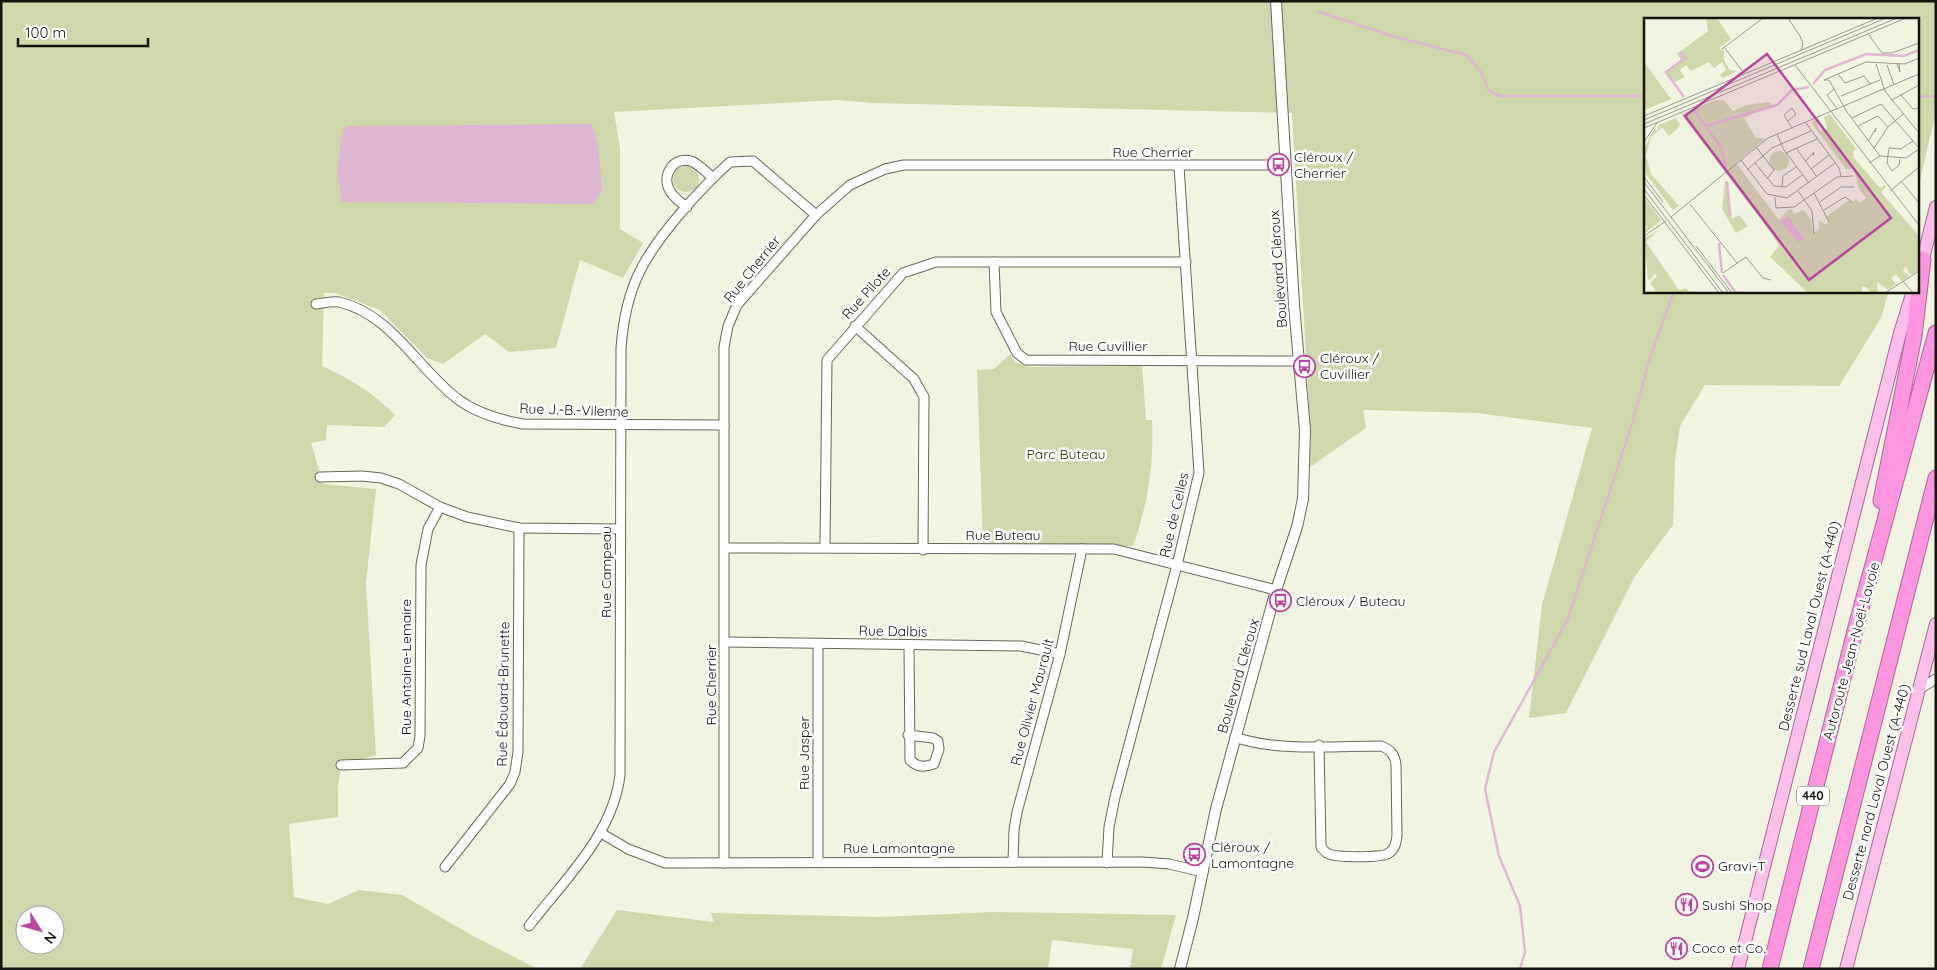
<svg xmlns="http://www.w3.org/2000/svg" width="1937" height="970" font-family="Quicksand,sans-serif">
  <style>
    .green { fill: #cfd7ad; fill-rule: evenodd }
    .water { fill: #dfb7d2 }
    .lines { fill: none; stroke-linecap: round; stroke-linejoin: round }
    .stream { stroke: #dfb7d2; stroke-width: 2.5 }
    .minor-casing { stroke: #666959; stroke-width: 11 }
    .tertiary-casing { stroke: #666959; stroke-width: 12 }
    .primary-casing { stroke: #ab6896; stroke-width: 14 }
    .motorway-casing { stroke: #ab6896; stroke-width: 17 }
    .minor { stroke: #fff; stroke-width: 9 }
    .tertiary { stroke: #fff; stroke-width: 10 }
    .primary { stroke: #febfec; stroke-width: 12 }
    .motorway { stroke: #fd95e0; stroke-width: 15 }
    .labels { text-anchor: middle; stroke-width: 5; stroke-linejoin: round; paint-order: stroke }
    .shield { fill: #fff; stroke: #5a5a56; stroke-width: 1 }
    .shield-label { font-size: 12px; font-weight: bold; fill: #13140e }
    .street-label { font-size: 14px; fill: #13140e; stroke: #fff }
    .poi-label { font-size: 14px; fill: #13140e; stroke: #fff; text-anchor: start }
    .park-label { font-size: 14px; fill: #2e3400; stroke: #fff }
    .inset-river { fill: none; stroke: #dfb7d2; stroke-width: 2.5 }
    .inset-road { fill: none; stroke: #989a8d; stroke-width: 1 }
    .view { fill: #ba459e; fill-opacity: 0.15; stroke: #ba459e; stroke-width: 2.5 }
    .inset-edge { fill: none; stroke: #13140e; stroke-width: 2.5 }
  </style>
  <rect width="100%" height="100%" fill="#f0f4e1"/>
  <g class="green">
    <path d="M1,1H1936V112L1918,188V19H1646V291H1889L1881,318L1839,386L1705,385L1680,426L1675,461L1673,525L1635,576L1566,713L1529,718L1542,605L1592,428L1477,413L1363,410L1366,428L1310,467L1311,441L1292,113L873,103L838,100L614,112L620,148V229L643,243L623,278L580,260L556,348L509,352L485,334L443,364L427,358L380,310L335,293H324L322,366C352,380 372,392 395,415L384,427L327,425L326,440L311,443L323,484L376,489L366,583L376,755L341,765L338,787V817L289,824L294,897L328,904L359,890L402,895L475,937L538,969H1ZM25,915H55V945H25Z"/>
    <circle cx="686" cy="179" r="13"/>
    <path d="M1010,354L1015,362L1030,367L1142,366L1146,420H1152C1154,466 1148,503 1133,546L983,543L977,370L994,369Z"/>
    <path d="M617,910L714,922L711,913L881,917L994,912L1176,915L1161,969H1130L1133,949L1052,940L1048,969H580Z"/>
  </g>
  <path class="water" d="M592,124L598,142L602,190L594,204L341,202C342,191 338,184 338,174C338,162 341,136 346,126Z"/>
  <g class="lines">
    <g class="stream">
      <path d="M1319,12L1396,37L1466,55L1481,72L1489,91L1501,96H1646"/>
      <path d="M1918,97L1936,96"/>
      <path d="M1520,969L1525,952L1520,906L1499,856L1485,789L1494,752L1567,621L1632,424L1649,361L1674,291"/>
    </g>
    <defs>
      <g id="minor">
        <path d="M687,207C681,203 674,198 670,191C661,176 673,156 691,161C699,164 707,173 713,178"/>
        <path d="M994,262L996,312L1017,353L1026,360L1298,361"/>
        <path d="M316,304C323,303 332,301 339,302C392,314 419,371 459,400C478,414 501,420 523,424L724,425"/>
        <path d="M855,326L914,379L924,397L923,550"/>
        <path d="M320,477L362,476L381,478L399,484L440,507L467,517L519,528L620,529"/>
        <path d="M825,547L827,360L903,273L936,262H1186"/>
        <path d="M725,548L1114,549L1276,590"/>
        <path d="M725,642L1021,646L1060,654"/>
        <path d="M818,644V862"/>
        <path d="M1919,689L1936,679"/>
        <path d="M908,735L933,738L938,741L939,749L934,764C924,767 918,768 910,760L909,645"/>
        <path d="M1235,737C1276,752 1337,746 1381,746C1391,750 1395,755 1396,765L1397,836C1396,843 1395,849 1389,853C1382,858 1334,858 1327,853C1325,852 1323,849 1321,847L1319,745"/>
        <path d="M341,765L403,763L418,748L420,736L421,565L428,529L440,507"/>
        <path d="M601,833L628,849L665,863L1143,862L1169,864L1203,872"/>
        <path d="M1013,862L1014,830L1017,812L1060,654L1082,549"/>
        <path d="M724,863V347L728,326L737,305L816,215L850,185L885,169L904,165H1285"/>
        <path d="M1107,863L1109,827L1115,797L1177,565L1199,473L1179,166"/>
        <path d="M445,867L510,784L515,772L518,752L519,528"/>
        <path d="M529,926C564,880 613,835 620,775L621,348C623,321 628,295 640,271C658,235 700,189 730,162L753,161L816,215"/>
      </g>
      <path id="tertiary" d="M1180,969L1193,918L1216,809L1276,590L1297,527L1303,499L1305,430L1294,305L1276,1"/>
      <g id="primary">
        <path d="M1921,267L1936,207"/>
        <path d="M1738,969L1900,333L1913,291"/>
        <path d="M1846,969L1936,624"/>
      </g>
      <g id="motorway">
        <path d="M1881,501L1914,336L1923,259"/>
        <path d="M1770,969L1857,623L1936,333"/>
        <path d="M1811,969L1936,478"/>
      </g>
    </defs>
    <use href="#minor" class="minor-casing"/>
    <use href="#tertiary" class="tertiary-casing"/>
    <use href="#primary" class="primary-casing"/>
    <use href="#motorway" class="motorway-casing"/>
    <use href="#minor" class="minor"/>
    <use href="#tertiary" class="tertiary"/>
    <use href="#primary" class="primary"/>
    <use href="#motorway" class="motorway"/>
  </g>
  <defs>
    <symbol id="bus-ring" viewBox="-11 -11 22 22"><circle r="9.5" fill="#fff" stroke="#ba459e" stroke-width="1.5"/><path d="M-5-6H5V4H4V6H2V4H-2V6H-4V4H-5ZM-3.5-4V0h7V-4ZM-3.5 1.2v1.5H-2V1.2ZM2 1.2v1.5H3.5V1.2Z" fill="#ba459e"/></symbol>
    <symbol id="stadium-ring" viewBox="-11 -11 22 22"><circle r="9.5" fill="#fff" stroke="#ba459e" stroke-width="1.5"/><path d="M0-5a6.5 5 0 1 0 0 10a6.5 5 0 1 0 0-10ZM-3.5-1.8h7v3.6h-7Z" fill="#ba459e"/></symbol>
    <symbol id="restaurant-ring" viewBox="-11 -11 22 22"><circle r="9.5" fill="#fff" stroke="#ba459e" stroke-width="1.5"/><path d="M-5-6h1v4h1v-4h1v4h1v-4h1v5L-1.5 .5V6h-2V.5L-5-1ZM5-6V6H3V1.5H1.5Q1.5-4 5-6Z" fill="#ba459e"/></symbol>
  </defs>
  <g fill-rule="evenodd">
    <use href="#bus-ring" x="1266" y="152" width="25" height="25"/>
    <use href="#bus-ring" x="1292" y="354" width="25" height="25"/>
    <use href="#bus-ring" x="1268" y="588" width="25" height="25"/>
    <use href="#bus-ring" x="1182" y="842" width="25" height="25"/>
    <use href="#stadium-ring" x="1690" y="854" width="25" height="25"/>
    <use href="#restaurant-ring" x="1674" y="892" width="25" height="25"/>
    <use href="#restaurant-ring" x="1664" y="936" width="25" height="25"/>
  </g>
  <g class="labels">
    <rect class="shield" x="1797" y="786.5" width="32" height="19" rx="4"/>
    <g class="shield-label">
      <text x="1813" y="800">440</text>
    </g>
    <g class="street-label">
      <text x="1153" y="157">Rue Cherrier</text>
      <text transform="translate(752 269) rotate(-51)" y="5">Rue Cherrier</text>
      <text transform="translate(1278 269) rotate(-94)" y="5">Boulevard Cléroux</text>
      <text transform="translate(866 293) rotate(-48)" y="5">Rue Pilote</text>
      <text x="1108" y="351">Rue Cuvillier</text>
      <text transform="translate(574 410) rotate(2)" y="5">Rue J.-B.-Vilenne</text>
      <text transform="translate(1174 515) rotate(-77)" y="5">Rue de Celles</text>
      <text x="1003" y="540">Rue Buteau</text>
      <text transform="translate(606 572) rotate(-90)" y="5">Rue Campeau</text>
      <text transform="translate(1809 626) rotate(-76)" y="5">Desserte sud Laval Ouest (A-440)</text>
      <text transform="translate(893 631) rotate(1)" y="5">Rue Dalbis</text>
      <text transform="translate(1851 651) rotate(-75)" y="5">Autoroute Jean-Noël-Lavoie</text>
      <text transform="translate(406 667) rotate(-90)" y="5">Rue Antoine-Lemaire</text>
      <text transform="translate(1238 676) rotate(-74)" y="5">Boulevard Cléroux</text>
      <text transform="translate(711 685) rotate(-90)" y="5">Rue Cherrier</text>
      <text transform="translate(503 694) rotate(-89)" y="5">Rue Édouard-Brunette</text>
      <text transform="translate(1032 702) rotate(-75)" y="5">Rue Olivier Maurault</text>
      <text transform="translate(804 753) rotate(-90)" y="5">Rue Jasper</text>
      <text transform="translate(1876 792) rotate(-75)" y="5">Desserte nord Laval Ouest (A-440)</text>
      <text x="899" y="853">Rue Lamontagne</text>
    </g>
    <g class="poi-label">
      <text x="1294" y="162">Cléroux /<tspan x="1294" dy="16">Cherrier</tspan></text>
      <text x="1320" y="363">Cléroux /<tspan x="1320" dy="16">Cuvillier</tspan></text>
      <text x="1296" y="606">Cléroux / Buteau</text>
      <text x="1211" y="852">Cléroux /<tspan x="1211" dy="16">Lamontagne</tspan></text>
      <text x="1718" y="871">Gravi-T</text>
      <text x="1702" y="910">Sushi Shop</text>
      <text x="1692" y="953">Coco et Co.</text>
    </g>
    <g class="park-label">
      <text x="1066" y="459">Parc Buteau</text>
    </g>
  </g>
  <g transform="translate(1644 18)">
    <rect width="275" height="275" fill="#f0f4e1"/>
    <path d="M62,0H73L87,21L75,30L80,33V42L86,52L93,53L79,60L76,57L82,52L78,44L70,50L65,44L47,53L42,47L36,52L41,59L31,64L22,54L37,42L33,36L64,13ZM0,44L27,81L0,92ZM72,82H80L89,93L102,87L125,84L128,87L100,100L112,120L121,121L92,145L135,202L144,192L148,191L150,196L159,192L167,201L169,215L175,211V202L182,207L185,203L182,199L205,182L208,184L212,181L216,185L222,180L215,171L210,151H202L167,104L176,100L173,106L177,113L183,111L180,99L186,96L212,131L209,134L210,140L236,170L240,167L242,169L237,174L275,218V252L267,257L261,248L259,253L265,258L258,263L252,256L247,260L252,266L244,272L233,264L234,275H228L222,269H218V275H164L126,239L135,228L127,215L37,96ZM32,100L36,107L32,112L25,118L19,110L16,111L7,119L2,138L7,156L35,188L29,192L2,156L0,131L10,111L13,113L15,107ZM125 143a10 10 0 1 1 20 0a10 10 0 1 1-20 0ZM81,163L84,164L88,201L95,197L104,208L92,215L78,191ZM0,179L17,202L0,216L3,209L0,206ZM14,212L2,224L35,272L42,270L46,275H13L6,265L13,258L11,255L6,262L4,261L0,220Z" fill="#cfd7ad"/>
    <path d="M144,198L160,220L154,224L137,204Z" fill="#dfb7d2"/>
    <path class="inset-river" d="M36,34L41,40L22,54L40,79M169,66L181,52L222,36L260,38L275,32M50,92L77,129L82,149M62,108L133,87L148,72L165,69M83,163L86,198M75,225L78,255M79,257L92,275"/>
    <path class="inset-road" d="M144,0L156,18L159,26L157,32M224,16L238,35H248L275,25M80,29L100,55M78,31L119,0M232,46L241,73L275,115M253,46L256,54L255,46M151,47L275,207M243,47L250,67M194,56L201,65L220,58L226,66M185,62H180L222,44L261,46L275,40M185,62L203,94L236,138M190,71L183,77L193,91M256,76L269,91L275,90M197,78L236,62M248,82L275,67M0,98L234,0M208,100L237,86L275,130M0,102L242,0M144,103L152,96L148,90L140,97L148,110M162,105L195,150L197,158M0,106L253,0M214,108L234,98L244,109M0,110L262,0M133,116L140,132L165,165M225,122L232,110L231,114M0,124L13,105M112,129L130,152L123,161M152,130L173,159M230,130L244,109L259,96M142,135L173,121M256,141L255,147L248,153L243,145L245,130L257,131L269,123M97,142L123,176L143,180L191,145M161,144L170,134L169,138M111,145L130,168L142,169L158,157M225,145L236,138L262,140L275,131M104,151L128,130L167,113M167,151L185,137M0,159L19,184M257,163L275,185M0,164L85,275M138,169L139,158L152,149M0,171L79,275M154,173L168,193L170,216M246,173L275,149M170,175L185,204M0,177L75,275M131,179L132,190L150,189L193,159L209,158M176,184L197,169H210M46,186L93,245M180,192L201,179L208,184M27,199L124,120L275,56M0,218L22,203M52,228L88,275M79,255L102,239L119,260L127,262M259,263L269,275M241,275L275,253"/>
    <path class="view" d="M123,36L247,200L165,262L41,98Z"/>
    <rect width="275" height="275" class="inset-edge"/>
  </g>
  <rect width="1937" height="970" fill="none" stroke="#13140e" stroke-width="5"/>
  <g transform="translate(40 930) rotate(127)"><circle r="24" fill="#ffffff" stroke="#a1a19f"/>
  <path d="M0-4L9 19L0 12L-9 19Z" fill="#ba459e"/>
  <text y="-8" font-size="14" font-weight="bold" text-anchor="middle" fill="#13140e">N</text>
  </g>
  <path d="M18 38v8h130v-8" fill="none" stroke="#13140e" stroke-width="2.5"/>
  <text x="25" y="38" font-size="15" fill="#13140e" stroke="#ffffff" stroke-width="4" paint-order="stroke">100 m</text>
</svg>
